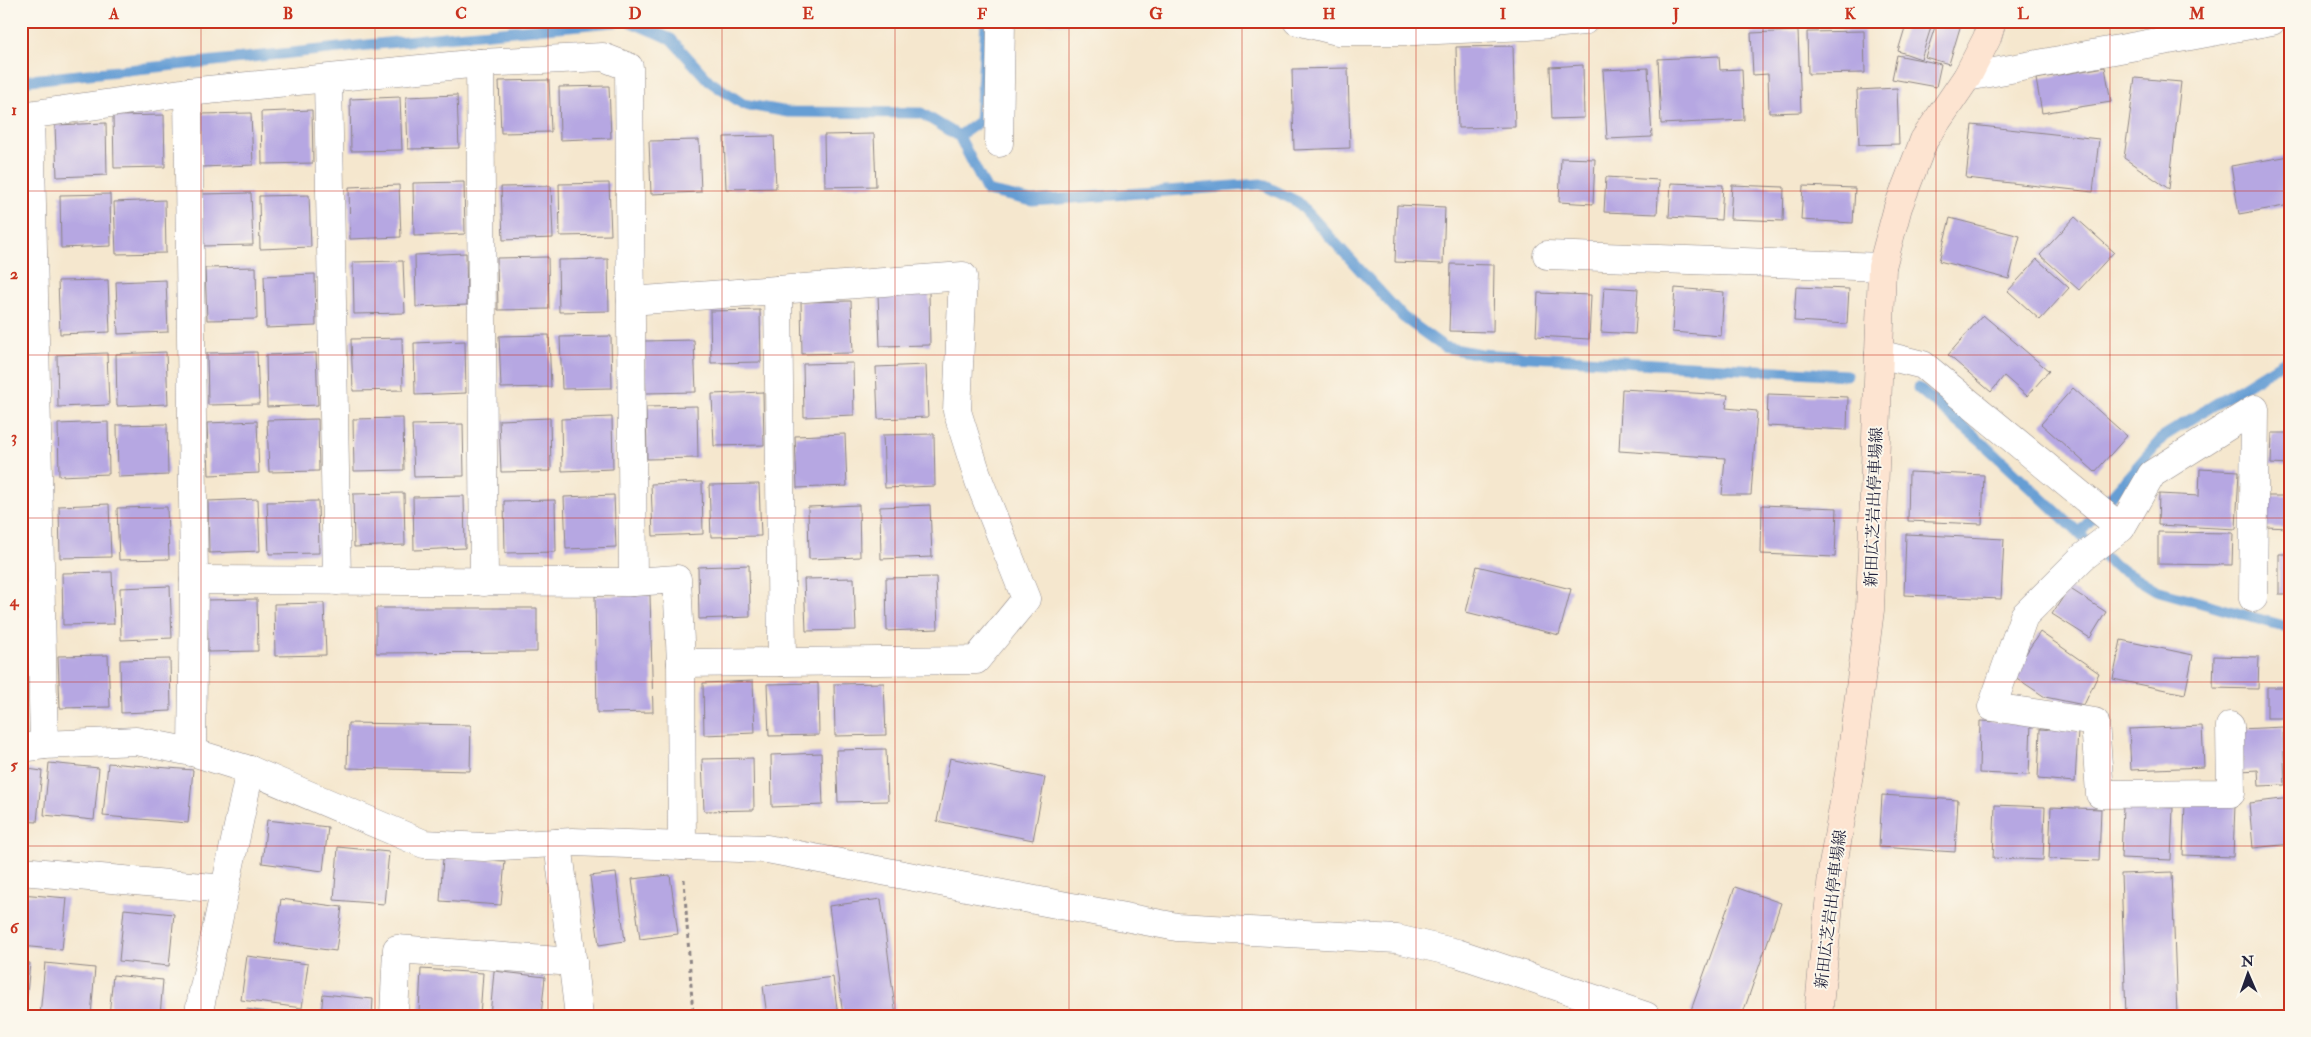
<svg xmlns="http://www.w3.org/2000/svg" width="2311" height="1037" font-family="'IM FELL Double Pica','Noto Serif JP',serif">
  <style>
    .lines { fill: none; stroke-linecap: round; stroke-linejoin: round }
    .stream { stroke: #669ed4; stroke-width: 11 }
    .building { fill: #b6a7e2 }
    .minor-casing { stroke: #8c8484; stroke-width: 29 }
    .secondary-casing { stroke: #8c8484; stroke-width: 29 }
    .path { stroke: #8c8484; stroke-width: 3; stroke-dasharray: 4 4; stroke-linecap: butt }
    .minor { stroke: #fff; stroke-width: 28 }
    .secondary { stroke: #fde4d1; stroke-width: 28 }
    .grid { fill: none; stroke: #c8321e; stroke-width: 1; stroke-opacity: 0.55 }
    .labels { text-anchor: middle; stroke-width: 4; stroke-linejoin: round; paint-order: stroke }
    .street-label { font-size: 16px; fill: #22223b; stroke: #fbf7ec }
    .neatline { fill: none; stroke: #c8321e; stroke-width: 2 }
    .grid-label { font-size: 16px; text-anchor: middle; font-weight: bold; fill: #c8321e }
  </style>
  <rect width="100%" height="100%" fill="#fbf7ec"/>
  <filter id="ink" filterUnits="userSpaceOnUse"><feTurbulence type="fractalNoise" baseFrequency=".02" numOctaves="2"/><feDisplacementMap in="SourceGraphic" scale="10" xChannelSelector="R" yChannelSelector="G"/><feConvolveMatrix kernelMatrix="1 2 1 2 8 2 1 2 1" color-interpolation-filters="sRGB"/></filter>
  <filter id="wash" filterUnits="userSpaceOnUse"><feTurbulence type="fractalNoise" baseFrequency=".0096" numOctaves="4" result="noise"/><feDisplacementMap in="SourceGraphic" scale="20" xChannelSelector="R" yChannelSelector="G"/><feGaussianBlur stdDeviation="1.12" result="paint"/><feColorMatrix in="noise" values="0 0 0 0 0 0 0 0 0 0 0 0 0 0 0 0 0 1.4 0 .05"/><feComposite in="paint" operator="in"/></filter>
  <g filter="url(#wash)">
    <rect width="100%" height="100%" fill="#f5e7ce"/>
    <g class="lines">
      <g class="stream">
        <path d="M628,21L671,39L709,81L743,104L788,112L921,113L959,136L987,191L1032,201L1261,184L1298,202L1403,317L1444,347L1480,354L1846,375"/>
        <path d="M21,81L445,37L625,21"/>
        <path d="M959,136L980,121L986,21"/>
        <path d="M1918,388L1985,445L2111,563L2156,590L2290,628"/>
        <path d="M2079,533L2164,436L2290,358"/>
      </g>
    </g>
    <g id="blocks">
      <g class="building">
        <path d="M1034,21H1075L1074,24L1034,23Z"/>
        <path d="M1907,21H1933L1921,59L1898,51Z"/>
        <path d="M1937,21H1962L1949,64L1925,57Z"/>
        <path d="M1798,31L1801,112L1769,113L1768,74L1753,75L1751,33Z"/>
        <path d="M1864,31L1865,73L1808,74L1807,32Z"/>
        <path d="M1513,46L1515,127L1458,128L1456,47Z"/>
        <path d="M1897,55L1941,64L1936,87L1892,79Z"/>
        <path d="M1719,56L1720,70L1742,69L1744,120L1661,124L1658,59Z"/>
        <path d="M1583,65L1584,118L1552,119L1550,67Z"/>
        <path d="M2105,67L2111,102L2042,113L2036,79Z"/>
        <path d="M1348,68L1350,148L1294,150L1292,69Z"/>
        <path d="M1648,68L1652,137L1607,139L1603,70Z"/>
        <path d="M2135,78L2181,82L2169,189L2124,158Z"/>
        <path d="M549,80L551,132L501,133L499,81Z"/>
        <path d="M609,86L611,138L560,140L559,87Z"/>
        <path d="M1897,88L1899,144L1859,145L1857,90Z"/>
        <path d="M457,95L459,148L408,149L406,97Z"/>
        <path d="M400,97L402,150L351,151L350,99Z"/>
        <path d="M312,110L313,163L262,164L261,112Z"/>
        <path d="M251,113L253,165L202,167L201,114Z"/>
        <path d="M164,115L165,167L114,168L113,116Z"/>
        <path d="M106,123L107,175L57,177L55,125Z"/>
        <path d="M1972,125L2099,139L2093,192L1966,178Z"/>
        <path d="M874,134L876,186L825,187L824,135Z"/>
        <path d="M774,136L776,188L726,189L724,137Z"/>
        <path d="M699,140L701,192L651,194L649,141Z"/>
        <path d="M2290,156V205L2239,214L2231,166Z"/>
        <path d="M1561,158L1595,159L1593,204L1559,202Z"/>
        <path d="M1606,177L1659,180L1657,214L1604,212Z"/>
        <path d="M464,182L465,234L414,236L413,183Z"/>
        <path d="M609,183L611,235L560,236L559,184Z"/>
        <path d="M1671,183L1723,185L1721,220L1669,217Z"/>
        <path d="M399,185L401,237L350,239L349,187Z"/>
        <path d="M1732,185L1784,187L1783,221L1730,219Z"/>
        <path d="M551,186L553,238L503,240L501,187Z"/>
        <path d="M1803,186L1855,188L1853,223L1801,220Z"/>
        <path d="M251,193L253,245L202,246L201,194Z"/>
        <path d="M110,194L111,246L61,248L60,195Z"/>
        <path d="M309,195L311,247L260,249L259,196Z"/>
        <path d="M165,200L166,253L116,254L114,202Z"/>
        <path d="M1397,205L1445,207L1443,264L1395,262Z"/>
        <path d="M2075,217L2114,252L2079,290L2040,255Z"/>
        <path d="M1950,218L2020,236L2009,279L1939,261Z"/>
        <path d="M466,253L467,305L416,307L415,255Z"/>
        <path d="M548,257L549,309L498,310L497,258Z"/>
        <path d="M608,259L609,311L559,312L558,260Z"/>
        <path d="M2037,259L2069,288L2040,320L2008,291Z"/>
        <path d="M403,261L405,313L354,314L353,262Z"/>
        <path d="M1451,264L1494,265L1493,332L1449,331Z"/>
        <path d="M256,267L257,319L207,320L205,268Z"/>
        <path d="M315,274L316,326L266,328L264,276Z"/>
        <path d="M108,280L110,332L60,334L58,281Z"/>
        <path d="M166,280L168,332L118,334L116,282Z"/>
        <path d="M1604,287L1638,289L1635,334L1601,332Z"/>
        <path d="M1796,287L1849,289L1847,324L1794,321Z"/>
        <path d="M1675,288L1724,292L1721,336L1672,332Z"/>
        <path d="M929,292L930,345L880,346L878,294Z"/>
        <path d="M1538,293L1591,295L1589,339L1536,336Z"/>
        <path d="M851,301L853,353L802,354L801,302Z"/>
        <path d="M760,310L761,362L711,363L710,311Z"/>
        <path d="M1983,315L2049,371L2027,396L2004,376L1991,392L1948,355Z"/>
        <path d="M549,335L551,387L501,388L499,336Z"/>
        <path d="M611,336L612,388L562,389L560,337Z"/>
        <path d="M402,338L403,390L353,391L351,339Z"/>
        <path d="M694,340L696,392L646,393L644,341Z"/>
        <path d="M465,341L466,393L415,395L414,343Z"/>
        <path d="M166,352L168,404L117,406L116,354Z"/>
        <path d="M257,352L259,404L208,405L207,353Z"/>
        <path d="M107,353L109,405L58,407L57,355Z"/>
        <path d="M316,353L318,405L267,407L266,355Z"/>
        <path d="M853,363L854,415L804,417L803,364Z"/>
        <path d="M926,365L928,417L878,419L876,367Z"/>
        <path d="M2073,388L2127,436L2095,472L2041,424Z"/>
        <path d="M1622,389L1728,395L1726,408L1757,411L1751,495H1722L1725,458L1619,451Z"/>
        <path d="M763,392L764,445L714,446L712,394Z"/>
        <path d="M1768,394L1848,397L1847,430L1767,426Z"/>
        <path d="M697,406L698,458L647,459L646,407Z"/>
        <path d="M612,417L613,469L562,471L561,419Z"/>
        <path d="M403,418L404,470L354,471L353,419Z"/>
        <path d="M550,418L551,471L501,472L499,420Z"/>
        <path d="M318,419L319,471L269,472L267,420Z"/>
        <path d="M257,421L259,473L209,475L207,423Z"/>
        <path d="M108,422L109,474L59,476L58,424Z"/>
        <path d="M167,424L168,475L118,477L117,425Z"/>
        <path d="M463,424L464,476L414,477L412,425Z"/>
        <path d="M2272,433H2290V465L2271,464Z"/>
        <path d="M845,434L847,486L797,488L795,436Z"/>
        <path d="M934,434L935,486L885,488L883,435Z"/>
        <path d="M21,458H23L24,482H21Z"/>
        <path d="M2200,469L2239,471L2236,529L2158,525L2159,494L2199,496Z"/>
        <path d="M1909,472L1984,475L1982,524L1908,521Z"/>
        <path d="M702,482L703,534L653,536L651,484Z"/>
        <path d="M759,484L761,536L711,537L709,485Z"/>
        <path d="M404,493L405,545L354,547L353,494Z"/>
        <path d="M614,495L616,547L566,549L564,497Z"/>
        <path d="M464,496L465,548L414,550L413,497Z"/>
        <path d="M2267,496H2290V528L2266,527Z"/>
        <path d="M258,499L260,551L209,553L208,501Z"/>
        <path d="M555,500L556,552L505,553L504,501Z"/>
        <path d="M318,501L319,553L269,554L267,502Z"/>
        <path d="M109,504L111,557L60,558L59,506Z"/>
        <path d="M859,505L860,557L809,559L808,507Z"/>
        <path d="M930,505L932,557L881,559L880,507Z"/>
        <path d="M1762,505L1837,508L1835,557L1761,554Z"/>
        <path d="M167,507L169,559L119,560L117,508Z"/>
        <path d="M2158,532L2233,533L2232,565L2158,564Z"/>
        <path d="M1906,534L2004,539L2001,599L1904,595Z"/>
        <rect x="2279" y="554" width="11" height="40"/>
        <path d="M749,565L750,617L699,619L698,567Z"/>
        <path d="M1477,566L1571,589L1559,635L1466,612Z"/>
        <path d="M112,572L114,624L63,625L62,573Z"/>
        <path d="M936,577L938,629L887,631L886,578Z"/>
        <path d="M854,578L856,630L806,631L804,579Z"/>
        <path d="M21,580H25L26,632H21Z"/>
        <path d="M170,586L172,638L121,640L120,588Z"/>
        <path d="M2069,588L2106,612L2090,638L2052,614Z"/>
        <path d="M650,595L653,712L597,713L595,596Z"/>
        <path d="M257,599L258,651L208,652L207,600Z"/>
        <path d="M324,603L326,655L275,656L274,604Z"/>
        <path d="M376,608H537V652L376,653Z"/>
        <path d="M2040,632L2099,673L2084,705L2045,697L2012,675Z"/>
        <path d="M2121,640L2193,655L2185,694L2113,679Z"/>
        <path d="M108,655L110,707L60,708L58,656Z"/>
        <path d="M2214,656L2259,657L2258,689L2213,688Z"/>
        <path d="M170,659L171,711L121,713L120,660Z"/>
        <path d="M753,681L755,733L704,735L703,683Z"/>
        <path d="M818,683L819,735L769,736L767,684Z"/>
        <path d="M884,683L886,735L835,736L834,684Z"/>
        <rect x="2267" y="687" width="23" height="31"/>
        <path d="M1980,721L2031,723L2029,775L1979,773Z"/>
        <path d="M348,723L471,725L470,771L347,768Z"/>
        <path d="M2202,726L2204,767L2131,770L2129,729Z"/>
        <path d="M2283,727L2285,785L2259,786L2258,770L2240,771L2239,729Z"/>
        <path d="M2040,729L2078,731L2075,782L2038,779Z"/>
        <path d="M886,749L888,801L838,802L836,750Z"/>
        <path d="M821,753L823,805L772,807L771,755Z"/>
        <path d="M753,758L754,810L704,811L702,759Z"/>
        <path d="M950,758L1045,778L1033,840L937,821Z"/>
        <path d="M49,763L99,768L94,820L44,815Z"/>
        <path d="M108,763L193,770L188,823L103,816Z"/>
        <path d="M21,768L42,771L37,822L21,821Z"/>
        <path d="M1882,795L1958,800L1955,852L1879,847Z"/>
        <path d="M2290,798V844L2253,848L2249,803Z"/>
        <path d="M2185,803L2235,805L2233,857L2183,855Z"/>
        <path d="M1995,805L2045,807L2043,860L1993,858Z"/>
        <path d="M2123,806L2173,808L2171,860L2121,858Z"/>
        <path d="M2051,807L2101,809L2099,861L2049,859Z"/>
        <path d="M267,820L328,827L323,871L262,863Z"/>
        <path d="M338,847L389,852L384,904L334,900Z"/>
        <path d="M443,858L505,861L501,905L440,901Z"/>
        <path d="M2172,872L2177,1016H2126L2121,874Z"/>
        <path d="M616,873L625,941L599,945L590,876Z"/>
        <path d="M670,875L678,934L640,939L632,879Z"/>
        <path d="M1735,887L1781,903L1742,1016H1700L1690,1013Z"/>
        <path d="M21,894L67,898L62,950L21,946Z"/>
        <path d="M281,899L342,907L336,951L275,943Z"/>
        <path d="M881,899L896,1016H843L829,906Z"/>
        <path d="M124,909L174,914L169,966L119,961Z"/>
        <path d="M247,956L308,964L302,1008L241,1000Z"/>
        <path d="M21,962L30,963L25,1014H21Z"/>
        <path d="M45,963L95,968L91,1016L40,1015Z"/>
        <path d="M421,969L483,973L480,1016L419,1013Z"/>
        <path d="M494,971L545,977L541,1016H490Z"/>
        <path d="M113,975L163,980L160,1016H109Z"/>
        <path d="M833,977L838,1016H767L763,986Z"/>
        <path d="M323,994L373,999L372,1016H321Z"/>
        <path d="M246,1009L289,1015V1016H245Z"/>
      </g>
    </g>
  </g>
  <g filter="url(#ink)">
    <use href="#blocks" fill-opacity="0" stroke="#8c8484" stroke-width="1"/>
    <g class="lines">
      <defs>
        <g id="minor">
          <path d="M1297,21L1337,31H1415L1528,26L1584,21"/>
          <path d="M480,63L484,582"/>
          <path d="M1967,77L2272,21"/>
          <path d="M328,79L337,581"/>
          <path d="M188,92L194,580"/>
          <path d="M30,115L44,745"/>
          <path d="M21,116L188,92L480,63L603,57L629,67L633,582L194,580L192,752"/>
          <path d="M999,143L1001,21"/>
          <path d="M1547,255L1882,267"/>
          <path d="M778,290L782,662"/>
          <path d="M631,301L963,276L957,411L979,481L1026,599L976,660L681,663L677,579L633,582"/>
          <path d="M1879,354L1923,365L2121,528L2152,474L2255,409L2253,598"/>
          <path d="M2121,528L2083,557L2024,616L1992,707L2095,722L2100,794L2231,793L2230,726"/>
          <path d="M681,663L682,846"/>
          <path d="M21,748L44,745L136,741L192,752L250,770L424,844L484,847L572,842L767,849L1177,927L1397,939L1457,953L1646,1016"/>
          <path d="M558,843L579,1016"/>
          <path d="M21,871L225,889"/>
          <path d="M198,1016L250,770"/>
          <path d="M394,1016L397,949L573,962"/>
        </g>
        <path id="secondary" d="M1818,1016L1833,865L1849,774L1870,610L1882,267L1898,207L1924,140L1967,77L1987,38L1992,21"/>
      </defs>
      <use href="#minor" class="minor-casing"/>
      <use href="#secondary" class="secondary-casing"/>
      <path class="path" d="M684,879L693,1016"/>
      <use href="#minor" class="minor"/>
      <use href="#secondary" class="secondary"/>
    </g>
  </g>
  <path class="grid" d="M201,21V1016M375,21V1016M548,21V1016M722,21V1016M895,21V1016M1069,21V1016M1242,21V1016M1416,21V1016M1589,21V1016M1763,21V1016M1936,21V1016M2110,21V1016M21,191H2290M21,355H2290M21,518H2290M21,682H2290M21,846H2290"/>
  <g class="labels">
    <g class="street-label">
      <text transform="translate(1873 507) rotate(-88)" y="6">新田広芝岩出停車場線</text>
      <text transform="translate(1830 909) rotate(-83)" y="6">新田広芝岩出停車場線</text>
    </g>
  </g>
  <rect width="2311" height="1037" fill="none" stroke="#fbf7ec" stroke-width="55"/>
  <g transform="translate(2248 974) rotate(358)" stroke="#fbf7ec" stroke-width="4" paint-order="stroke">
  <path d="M0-4L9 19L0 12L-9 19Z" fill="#22223b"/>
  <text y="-8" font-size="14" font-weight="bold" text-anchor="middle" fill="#22223b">N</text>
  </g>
  <rect x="28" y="28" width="2256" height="982" class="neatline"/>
  <g class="grid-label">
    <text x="114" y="19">A</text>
    <text x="288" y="19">B</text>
    <text x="461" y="19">C</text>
    <text x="635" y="19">D</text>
    <text x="808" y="19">E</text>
    <text x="982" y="19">F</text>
    <text x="1156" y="19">G</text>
    <text x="1329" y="19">H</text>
    <text x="1503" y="19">I</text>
    <text x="1676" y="19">J</text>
    <text x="1850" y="19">K</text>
    <text x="2023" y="19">L</text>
    <text x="2197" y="19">M</text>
    <text x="14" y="115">1</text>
    <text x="14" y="279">2</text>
    <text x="14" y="442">3</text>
    <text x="14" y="606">4</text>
    <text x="14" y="770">5</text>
    <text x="14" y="933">6</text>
  </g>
</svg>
